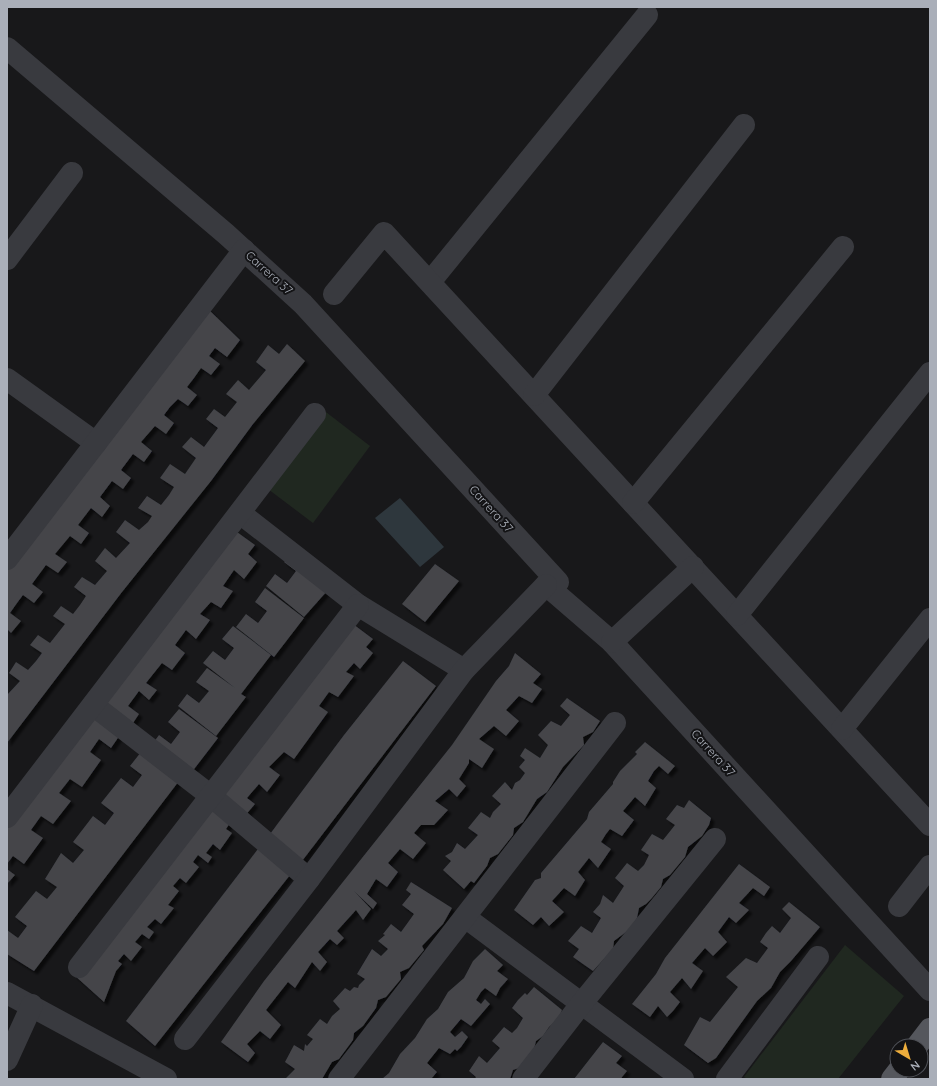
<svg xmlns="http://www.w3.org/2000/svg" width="937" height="1086" font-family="Quicksand,sans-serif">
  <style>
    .green { fill: #202820 }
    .water { fill: #2e373d }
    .building { fill: #44454a; filter: url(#shadow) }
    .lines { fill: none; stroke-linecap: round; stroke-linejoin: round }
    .minor { stroke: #393a3f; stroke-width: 22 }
    .major { stroke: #55575d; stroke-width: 22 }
    .labels { text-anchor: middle; stroke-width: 4; stroke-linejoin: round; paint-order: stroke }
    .street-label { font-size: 12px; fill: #aaafb9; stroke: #131315 }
  </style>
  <defs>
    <filter id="shadow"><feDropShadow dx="3.5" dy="3.5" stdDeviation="1" flood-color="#0009"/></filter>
  </defs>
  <rect width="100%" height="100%" fill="#18181a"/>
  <g class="green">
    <path d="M322,409L370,446L313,523L264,486Z"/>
    <path d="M845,945L904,996L838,1079H748L744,1077Z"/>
  </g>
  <path class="water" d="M400,498L444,547L420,567L375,518Z"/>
  <g class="building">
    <path d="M206,307L240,340L227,357L215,348L209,356L220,364L211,375L201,368L194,378L187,387L197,395L188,406L178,399L170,407L164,415L174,423L166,434L155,426L141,442L152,451L144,462L133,454L121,470L131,478L123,489L112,481L100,497L110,506L102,517L91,508L78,525L89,533L81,544L70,536L55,554L67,562L58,573L46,565L32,584L43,592L34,603L23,595L17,603L10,613L21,621L11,633L7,629V564Z"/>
    <path d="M287,344L305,361L253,424L211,481L122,592L7,743V695L20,681L9,673L16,662L28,670L36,661L42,653L30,645L38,635L50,643L65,624L53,616L61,606L73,614L80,605L86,596L74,587L82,577L95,585L107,571L95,561L105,548L116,558L130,543L116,532L125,520L139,530L148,522L152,516L138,508L147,496L161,505L169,495L174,487L160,478L170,464L185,474L196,458L182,447L191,437L204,447L218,428L206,419L214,409L225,417L237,402L226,394L238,380L249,390L266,370L256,362L268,345L279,354Z"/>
    <path d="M230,527L255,545L248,554L257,562L244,579L234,570L223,586L233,591L221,608L211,602L200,614L210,620L196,639L186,630L175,645L185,653L172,670L162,663L146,683L157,690L149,700L139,691L128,706L139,714L133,723L100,699Z"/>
    <path d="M289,558L328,590L304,617L266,586L275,574L287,583L296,571L284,562Z"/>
    <path d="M435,564L459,581L425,622L402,604Z"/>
    <path d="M265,588L304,618L274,657L236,627L246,614L258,623L267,611L255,602Z"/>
    <path d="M349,621L373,639L366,647L373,653L360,669L354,663L346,672L354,676L338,697L329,692L319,706L328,712L294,759L284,752L269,767L280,775L267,792L259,784L247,798L255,804L243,818L216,793Z"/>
    <path d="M233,626L271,655L241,694L246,697L216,736L178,706L187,694L199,703L209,691L196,682L207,668L235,688L203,663L213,651L225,660L234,648L222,639Z"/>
    <path d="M515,653L541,674L533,683L542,689L532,703L519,696L506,710L519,721L506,736L494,726L479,739L494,749L482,768L469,759V763L459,779L466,786L457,797L449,789L435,801L448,810L434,825H421L414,833L426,843L413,859L400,849L388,863L398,872L387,887L376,879L367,894L377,903L373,909L354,891L371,909L363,920L356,910L337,931L344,938L337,945L330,939L318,952L327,962L320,971L312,962L295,988L288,982L266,1010L281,1025L270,1039L260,1031L247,1044L255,1053L248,1062L221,1042L264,981L452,745L496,681L509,666Z"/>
    <path d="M403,661L436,686L299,865L267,838L344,735Z"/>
    <path d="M567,698L600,721L593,732L583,737L584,745L563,767L547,792L537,799L523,822L514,828L513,835L498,854L490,858L487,866L474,883L471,881L464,889L443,870L451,861L445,856L452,852L457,843L465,849L478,835L468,828L481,812L490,818L493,812L501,804L492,796L505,782L512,790L515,783L520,780L525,773L519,767L525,760L520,756L525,748L540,758L548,745L538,735L551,721L561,726L570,715L560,706Z"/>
    <path d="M179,709L218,738L188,777L150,747L159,735L171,744L180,732L168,722Z"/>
    <path d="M90,712L120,735L111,748L99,739L90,752L101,760L82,787L70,779L59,793L71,801L53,824L41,816L31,830L43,838L24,864L13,856L7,864V823Z"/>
    <path d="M645,742L675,766L668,774L659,766L654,771L648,781L656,788L645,806L635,797L623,811L634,820L622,836L610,829L606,834L601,842L611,849L598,868L589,858L578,872L585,880L575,896L564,888L552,901L564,912L549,926L541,917L533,925L514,910L535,880L541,878V873L587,819L589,812L613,784V782L620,771L637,754L635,752Z"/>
    <path d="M141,752L179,781L34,971L7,954V930L18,938L27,926L15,917L36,891L47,899L57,887L45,879L61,853L73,863L84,850L73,842L93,816L105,825L114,813L101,803L121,778L133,787L142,775L130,766Z"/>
    <path d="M689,800L711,818L709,825L702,836L688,847L685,857L670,875L663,879L661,887L651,899L646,904L639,908L637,918L630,929L614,941L613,949L593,971L573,957L579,949L568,941L581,926L592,933L601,918L593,912L600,904L603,895L613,903L624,886L615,878L627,863L638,871L644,865L649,855L641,850L652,834L663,840L675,825L666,819L677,805L684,808Z"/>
    <path d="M207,804L232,820L226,829L232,833L220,850L213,844L206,853L212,857L208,863L198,855L193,862L199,867L186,883L180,878L173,886L179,891L168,905L174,908L161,924L155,919L147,927L154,932L149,939L142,934L135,942L142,947L131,961L124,954L118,961L122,964L116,971L104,1002L74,975Z"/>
    <path d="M261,845L294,870L155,1046L126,1021Z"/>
    <path d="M739,864L770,887L764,896L753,888L739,903L749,910L736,923L729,917L718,932L727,942L713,956L705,948L692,963L703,971L691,989L682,978L670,992L680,1002L673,1011L667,1017L658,1006L650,1017L632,1004L656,974L665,958Z"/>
    <path d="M7,869L15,875L7,884Z"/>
    <path d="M411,882L452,908L443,924L422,946L424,950L409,968L400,972L401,979L386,997L378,1000L376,1008L363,1026L354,1033L353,1040L339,1059L332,1062L322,1079H285L295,1069L285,1062L294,1045L304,1051L305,1044L307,1046L313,1039L307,1035L320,1019L327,1024L332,1016L340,1009L333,1001L345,988L350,991L354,987L358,988L359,985L365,979L357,974L372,949L381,956L388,949L378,941L385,935L383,934L391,924L401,932L414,914L402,905L411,894L406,890Z"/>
    <path d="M789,902L820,927L791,961L780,972L771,988L757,1001L716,1058L708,1063L684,1045L700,1017L710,1022L738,987L726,977L746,958L757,963L768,948L760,942L766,933L772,926L780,933L791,918L782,909Z"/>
    <path d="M485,949L503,965L497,971L508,979L500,988L496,996L485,988L481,992L476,1000L481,1004L485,999L490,1004L471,1026L461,1019L450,1032L455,1037L462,1031L468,1037L461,1047L457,1051L455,1049L450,1054L439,1048L427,1063L437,1072L431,1079H382L389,1073L400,1054L415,1038L427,1019L438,1009L448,992L464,978L473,961Z"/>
    <path d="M534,987L562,1010L558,1019L549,1027L543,1036L536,1041L534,1049L519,1068L513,1070L510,1079H475L476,1077L469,1071L479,1056L487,1063L500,1048L492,1041L504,1027L512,1033L517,1028L523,1018L512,1008L518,1000L525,993L527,995Z"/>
    <path d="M603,1042L622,1056L616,1063L627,1071L622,1077L621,1079H574Z"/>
  </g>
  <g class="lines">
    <g class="minor">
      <path d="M7,48L226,234L303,304L558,582L546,585L612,642L930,990"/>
      <path d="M7,259L72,173"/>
      <path d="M430,282L647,15"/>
      <path d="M334,294L384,233L930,825"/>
      <path d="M7,379L96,443"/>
      <path d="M534,395L744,125"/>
      <path d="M633,503L843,247"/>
      <path d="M240,513L358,605L464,670"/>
      <path d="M7,559L244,250"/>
      <path d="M737,615L930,373"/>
      <path d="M612,642L693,567"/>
      <path d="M93,705L211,796L309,879"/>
      <path d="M842,729L930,619"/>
      <path d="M7,817L315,414"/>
      <path d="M899,906L930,866"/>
      <path d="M465,917L683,1079"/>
      <path d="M79,967L358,605"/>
      <path d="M7,993L166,1079"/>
      <path d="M185,1039L309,879L464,670L546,585"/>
      <path d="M7,1060L32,1005"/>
      <path d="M339,1079L615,723"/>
      <path d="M523,1079L582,1003L715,839"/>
      <path d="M727,1079L818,957"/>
    </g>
    <g class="major">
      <path d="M917,1046L930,1029"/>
      <path d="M892,1079L899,1070"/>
    </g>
  </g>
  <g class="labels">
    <g class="street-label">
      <text transform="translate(269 273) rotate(42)" y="4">Carrera 37</text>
      <text transform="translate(491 509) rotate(48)" y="4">Carrera 37</text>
      <text transform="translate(713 753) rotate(48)" y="4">Carrera 37</text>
    </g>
  </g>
  <rect width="937" height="1086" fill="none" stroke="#aaafb9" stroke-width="16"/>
  <g transform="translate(909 1058) rotate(142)"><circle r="19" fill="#131315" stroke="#4f5157"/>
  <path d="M0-3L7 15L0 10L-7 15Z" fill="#edad3c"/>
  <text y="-6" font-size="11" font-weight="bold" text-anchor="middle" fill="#aaafb9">N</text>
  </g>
</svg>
